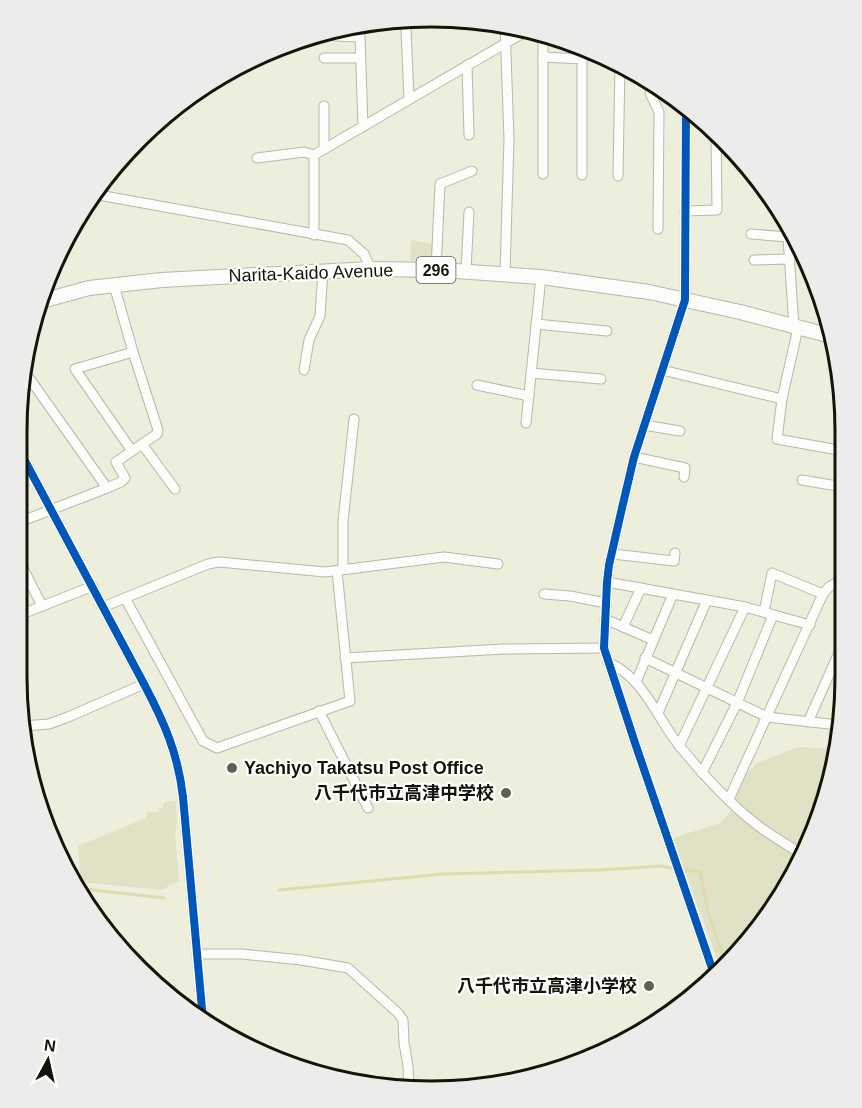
<svg xmlns="http://www.w3.org/2000/svg" width="862" height="1108" font-family="Arial,'Noto Sans JP',sans-serif">
  <style>
    .green { fill: #e1e1c5 }
    .lines { fill: none; stroke-linecap: round; stroke-linejoin: round }
    .stream { stroke: #dcdcad; stroke-width: 3 }
    .minor-casing { stroke: #b8b8a9; stroke-width: 11 }
    .highway-casing { stroke: #b8b8a9; stroke-width: 16 }
    .minor { stroke: #fcfcfa; stroke-width: 9 }
    .highway { stroke: #fcfcfa; stroke-width: 14 }
    .cycleway-casing { stroke: #fff; stroke-width: 11 }
    .cycleway { stroke: #0057b8; stroke-width: 8 }
    .poi-dot { fill: #606053; stroke: #fff; stroke-width: 2 }
    .labels { text-anchor: middle; stroke-width: 4.5; stroke-linejoin: round; paint-order: stroke }
    .shield { fill: #fff; stroke: #5a5a53; stroke-width: 1.5 }
    .shield-label { font-size: 16px; font-weight: bold; fill: #141409 }
    .street-label { font-size: 18px; fill: #141409; stroke: #fff }
    .poi-label { font-size: 18px; font-weight: bold; fill: #141409; stroke: #fff; text-anchor: end }
    .rim { fill: none; stroke: #141409; stroke-width: 3 }
  </style>
  <rect width="100%" height="100%" fill="#eeeedc"/>
  <g class="green">
    <path d="M411,240L436,245L433,260L410,261Z"/>
    <path d="M798,747L838,749V758L814,835L805,852L763,825L734,798L744,776L757,763Z"/>
    <path d="M176,801L177,824L175,835L179,881L161,890L81,882L78,846L146,818L148,812H159L158,808H163L164,802Z"/>
    <path d="M733,809L761,833L802,858L775,908L729,961L719,964L673,838L720,823Z"/>
  </g>
  <g class="lines">
    <g class="stream">
      <path d="M682,870L700,872L709,916L726,964"/>
      <path d="M75,888L164,898"/>
      <path d="M279,890L443,874L601,870L661,866L675,869"/>
    </g>
    <defs>
      <g id="minor">
        <path d="M505,25L509,139L505,273"/>
        <path d="M535,30L543,42V174"/>
        <path d="M335,36L360,37L363,127"/>
        <path d="M543,57L582,59V175"/>
        <path d="M324,58H360"/>
        <path d="M467,65L469,135"/>
        <path d="M654,84L650,93L659,112L658,229"/>
        <path d="M409,99L406,29L411,19"/>
        <path d="M686,105L685,300L634,457L622,508L609,565L607,582L604,648L636,746L715,977"/>
        <path d="M324,149V106"/>
        <path d="M257,158L304,152L314,155"/>
        <path d="M618,176L620,63"/>
        <path d="M93,194L348,240L364,254L371,269"/>
        <path d="M685,211L717,210L716,133"/>
        <path d="M791,225L788,237L794,327"/>
        <path d="M751,234L788,237"/>
        <path d="M314,235V155L530,29"/>
        <path d="M754,260L790,259"/>
        <path d="M436,270L440,184L472,171"/>
        <path d="M466,271L469,212"/>
        <path d="M114,285L133,352"/>
        <path d="M536,324L607,331"/>
        <path d="M798,328L782,399L777,439L844,451"/>
        <path d="M133,352L158,430L157,434L132,451L75,369Z"/>
        <path d="M304,370L309,340L320,316L323,271"/>
        <path d="M662,370L782,399"/>
        <path d="M531,373L601,379"/>
        <path d="M477,385L529,396"/>
        <path d="M526,423L541,277"/>
        <path d="M644,425L680,431"/>
        <path d="M142,444L175,489"/>
        <path d="M17,446L144,684C164,722 178,753 183,797L203,1020"/>
        <path d="M634,457L685,468L684,477"/>
        <path d="M802,480L843,487"/>
        <path d="M107,488L121,482L125,478L116,462L132,451"/>
        <path d="M17,523L107,488L25,372L24,373"/>
        <path d="M613,554L674,561L675,553"/>
        <path d="M17,556L42,606"/>
        <path d="M343,569V521L354,419"/>
        <path d="M607,582L745,607L810,625"/>
        <path d="M544,594L570,596L606,603"/>
        <path d="M125,598L203,741L217,748L350,701L337,571"/>
        <path d="M103,607L208,564L219,562L325,572L444,557L498,564"/>
        <path d="M764,612L772,573L823,594"/>
        <path d="M17,616L93,586"/>
        <path d="M605,619L653,640"/>
        <path d="M623,627L641,588"/>
        <path d="M345,658L504,649L604,648"/>
        <path d="M645,658L767,717L838,725"/>
        <path d="M608,662C646,679 657,720 682,749C706,778 733,808 764,830C777,839 790,847 803,855"/>
        <path d="M636,682L673,594"/>
        <path d="M319,711L368,808"/>
        <path d="M658,713L707,600"/>
        <path d="M808,722L840,650"/>
        <path d="M23,726L49,724L68,717L144,684"/>
        <path d="M679,746L745,607"/>
        <path d="M702,773L737,703L773,615"/>
        <path d="M729,799L823,594L829,587L841,580"/>
        <path d="M197,954H242L301,960L348,968L398,1013L403,1020L404,1043L408,1066L409,1089"/>
      </g>
      <path id="highway" d="M38,302L89,288L162,280L371,269L441,270L541,277L649,292L740,312L831,336"/>
    </defs>
    <use href="#minor" class="minor-casing"/>
    <use href="#highway" class="highway-casing"/>
    <use href="#minor" class="minor"/>
    <use href="#highway" class="highway"/>
    <defs>
      <g id="cycleway">
        <path d="M686,105L685,300L634,457L622,508L609,565L607,582L604,648L636,746L715,977"/>
        <path d="M17,446L144,684C164,722 178,753 183,797L203,1020"/>
      </g>
    </defs>
    <use href="#cycleway" class="cycleway-casing"/>
    <use href="#cycleway" class="cycleway"/>
  </g>
  <g class="poi-dot">
    <circle cx="232" cy="768" r="6"/>
    <circle cx="506" cy="793" r="6"/>
    <circle cx="649" cy="986" r="6"/>
  </g>
  <g class="labels">
    <rect class="shield" x="416.5" y="257" width="39" height="26" rx="4.5"/>
    <g class="shield-label">
      <text x="436" y="276">296</text>
    </g>
    <g class="street-label">
      <text transform="translate(311 273) rotate(-2)" y="6">Narita-Kaido Avenue</text>
    </g>
    <g class="poi-label">
      <text x="244" y="774" text-anchor="start">Yachiyo Takatsu Post Office</text>
      <text x="494" y="799">八千代市立高津中学校</text>
      <text x="637" y="992">八千代市立高津小学校</text>
    </g>
  </g>
  <path d="M0 0H862V1108H0ZM431 27H431A404 404 0 0 1 835 431V677A404 404 0 0 1 431 1081H431A404 404 0 0 1 27 677V431A404 404 0 0 1 431 27Z" fill="#ececeb" fill-rule="evenodd"/>
  <path class="rim" d="M431 27H431A404 404 0 0 1 835 431V677A404 404 0 0 1 431 1081H431A404 404 0 0 1 27 677V431A404 404 0 0 1 431 27Z"/>
  <g transform="translate(48 1060) rotate(8)" stroke="#ffffff" stroke-width="4.5" paint-order="stroke">
  <path d="M0-4.5L10 22L0 15L-10 22Z" fill="#141409"/>
  <text y="-9" font-size="16" font-weight="bold" text-anchor="middle" fill="#141409">N</text>
  </g>
</svg>
